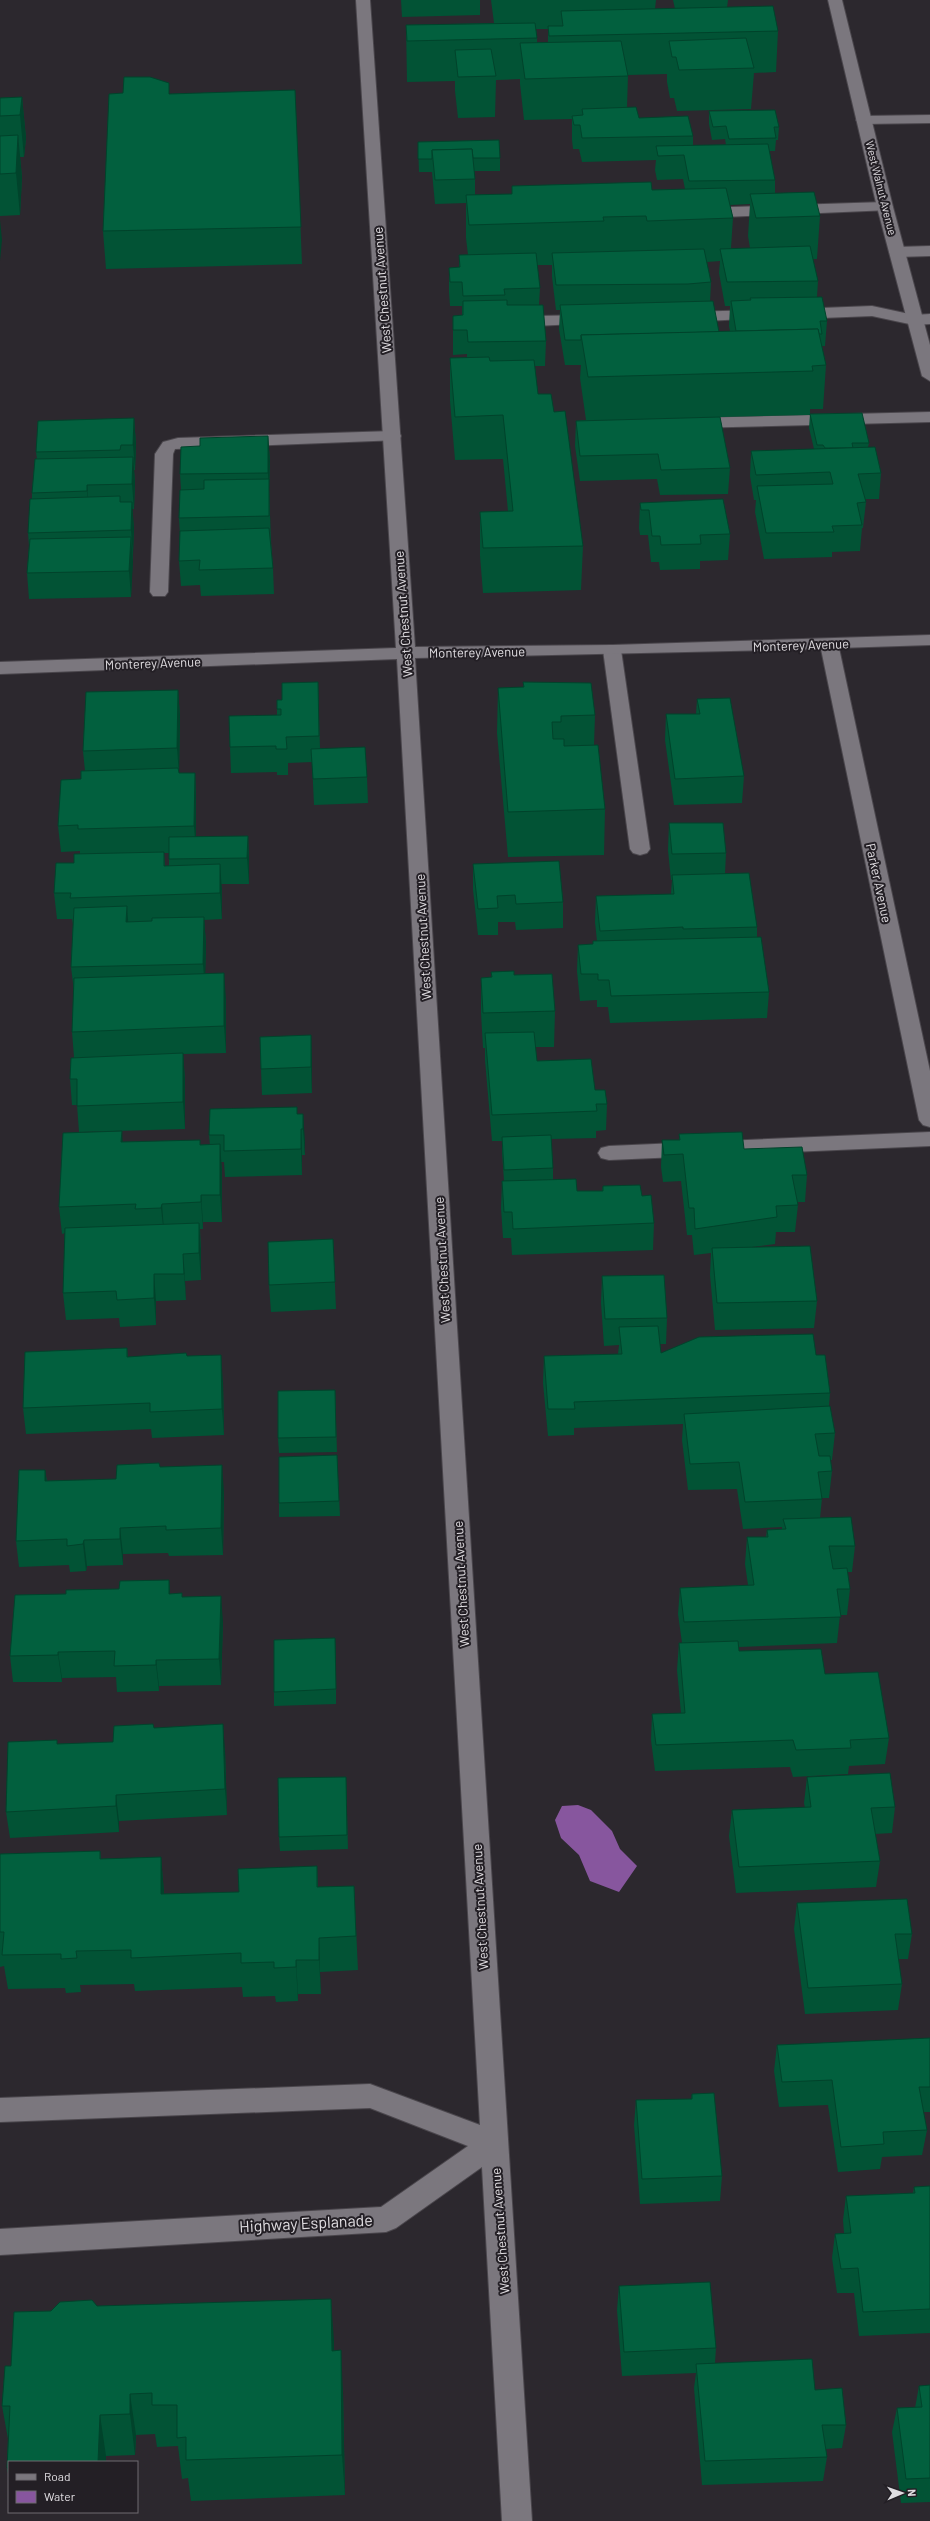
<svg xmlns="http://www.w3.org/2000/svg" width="930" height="2521" font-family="Barlow,sans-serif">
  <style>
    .water { fill: #87569e }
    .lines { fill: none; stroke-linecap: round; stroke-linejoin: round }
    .service-casing { stroke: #4a464c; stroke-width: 2 }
    .minor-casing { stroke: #4a464c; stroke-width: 2 }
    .service { fill: #7b777e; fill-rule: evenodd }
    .minor { fill: #7b777e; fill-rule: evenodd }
    .wall { fill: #025335; fill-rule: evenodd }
    .shaded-wall { fill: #01432b }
    .building { fill: #02603e; stroke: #01432b }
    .labels { text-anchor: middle; stroke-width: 4; stroke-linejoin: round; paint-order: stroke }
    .far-street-label { font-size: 11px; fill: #e0dde1; stroke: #231f25 }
    .street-label { font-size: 13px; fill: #e0dde1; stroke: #231f25 }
    .near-street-label { font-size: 16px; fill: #e0dde1; stroke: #231f25 }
  </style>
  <rect width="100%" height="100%" fill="#2c282e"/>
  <path class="water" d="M578,1805L591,1810L612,1831L620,1849L637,1866L619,1892L590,1881L579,1855L561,1838L555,1820L562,1806Z"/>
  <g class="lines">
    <defs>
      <g id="service">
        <path d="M930,115V123L863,124L856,120L863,116Z"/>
        <path d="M885,202L893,207L890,210L702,218L694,213L702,208Z"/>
        <path d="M930,246V256L897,257L889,252L897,247Z"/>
        <path d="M872,306L914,315L930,314V324L914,325L872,316L796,319L788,314L796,309Z"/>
        <path d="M760,310L766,312L768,315L766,318L686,322L678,317L686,312Z"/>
        <path d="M590,315L598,320L596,323L535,326L527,321L535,316Z"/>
        <path d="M930,412V422L691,428L685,427L683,423L685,419L691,418Z"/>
        <path d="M393,431L399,432L401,436L399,440L175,449L173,454L168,592L165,596H153L150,592L155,454L163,442L178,438Z"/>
        <path d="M612,645L618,646L621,650L650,849L647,853L640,855L633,853L630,849L603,650L606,646Z"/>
        <path d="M930,1132V1146L609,1160L601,1158L598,1153L601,1148L609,1146Z"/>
      </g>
      <g id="minor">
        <path d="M356,0H370L415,647L612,645L930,635V645L839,648L930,1071V1127L923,1125L919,1120L821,649L415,658L532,2521H502L482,2167L396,2228L386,2232L0,2255V2229L381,2207L468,2146L370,2108L0,2122V2098L370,2084L480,2125L397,659L0,674V662L396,648Z"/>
        <path d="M828,0H842L893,207L930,345V381L922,376L877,207Z"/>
      </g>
    </defs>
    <use href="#service" class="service-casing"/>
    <use href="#minor" class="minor-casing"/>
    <use href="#service" class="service"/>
    <use href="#minor" class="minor"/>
  </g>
  <g class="wall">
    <path d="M401,0H480V15L402,17Z"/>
    <path d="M491,0H656L655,9H675L673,0H728L727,8L778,31L776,72L754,73L751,109L677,111L674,98H670L667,82V74L628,75L627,108L639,118L693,136V145H726L725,139L712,140L709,124V111L779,127L778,140H776L775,151H769L775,180V193L820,216L817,259H813L818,281L817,297L827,321L825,346H822L826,365L823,409H810V415L720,417L730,468L728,494L660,495L657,479L580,481L575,446L576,421L586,420L580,378L581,365H565L559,329L560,310H556L552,277V265H537L540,288L539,305L546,341L545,366H535L538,394L554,412L583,546L581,590L483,593L480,556V512L508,511L503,459L455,460L450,401V358H467V354L453,355V316L462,315V306H450L449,292V268L459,267V255H468L466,238V203L435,204L432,172H419L418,142L500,158V171H474L475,179V195L512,194V186L652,190L685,189L683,179L657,180L655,170L656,160L582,162L579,149H573L572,140V119L524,120L520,84V79L496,80L495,117L458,118L455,91V81L407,82L406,25L494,23ZM536,29H548V42L537,43V38ZM750,204L748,236L750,248H731L733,218L730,205ZM720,261L719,273L725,306H730L729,326L730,331L719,332L710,302L711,282L707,262Z"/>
    <path d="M295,90L302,264L106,269L103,231L169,94Z"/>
    <path d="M22,97L26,138L24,157H20L22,177L20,215L0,216V98Z"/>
    <path d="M810,414L869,443L868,447L881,473L879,499H865L866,502L863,528H862L860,551L832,552V557L764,559L755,512L756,500H754L750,476L751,451L814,449L809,428Z"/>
    <path d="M134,418L136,444L135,470H134L135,482L134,509H132L134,528L131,597L29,599L27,573L29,546L28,533L32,499V493L37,459L36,452Z"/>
    <path d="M268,436L270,461L269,489L271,541L273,568L274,594L201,596L200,585L181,586L179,561L180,534L179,518L181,490L180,474L200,446Z"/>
    <path d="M640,503L730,534L728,560L700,561V569L660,570L659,562H651L648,535H640L639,528Z"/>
    <path d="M318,682L320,748L367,777L368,803L314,805L312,762L288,763V775H277V772L231,773L230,747L277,715V700H282Z"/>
    <path d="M523,682L595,715L594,745L605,809L604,855L508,857L497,733L498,688L523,687Z"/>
    <path d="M178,690L180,716L179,773H195L196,799V837L248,836L249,862V884H221L222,919L204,920L206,943L205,973L226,999V1053L183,1054L185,1080V1129L79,1132L77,1105H72L70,1079L74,1057L72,1032L74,991L71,967L73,924L72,919H57L54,893L80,854V851L61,852L58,826L85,771L83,751ZM164,853H169V866H165Z"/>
    <path d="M697,699L744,776L742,803L674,805L665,740L666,714H696Z"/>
    <path d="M669,823L726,853L725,874L757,927V937L769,992L767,1018L610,1023L608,1007H597V1000L580,1001L577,971L578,945L593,944V941H597L595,922L596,896L671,894L672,880H671L668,850Z"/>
    <path d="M473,864L563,902V928L516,930L515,922H498V935H478L473,890Z"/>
    <path d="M491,972L514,975L555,1011L554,1047H535L537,1061L595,1090L607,1104L606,1130L596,1131V1138L551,1139L553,1168V1180L577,1191H602L603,1186L642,1196L654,1223L653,1250L512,1255L511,1238H503L501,1208L502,1181H504L502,1152V1141H492L485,1060V1048H483L481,1013V978L491,977Z"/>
    <path d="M311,1035L312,1093L262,1095L261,1069Z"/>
    <path d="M297,1114H303L305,1155H302V1175L225,1177L224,1162H221L222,1171V1222H203V1229H200L201,1250V1280L185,1281L186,1300L156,1301V1325L120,1327L119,1318L66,1320L63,1293L65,1233L62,1234L59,1207L123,1142L210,1145L209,1135Z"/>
    <path d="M679,1134L744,1149L807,1175L805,1202H797L798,1205L795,1232H776L775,1244L752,1247L817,1301L814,1328L715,1330L710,1275L711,1253L694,1255L692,1235H687L681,1181L663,1182L661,1167L662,1140H679Z"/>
    <path d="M333,1239L336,1309L271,1312L269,1285Z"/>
    <path d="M602,1276L667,1318L666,1344H660L661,1353L816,1355L830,1393L829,1406L835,1433L832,1460H830L832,1471L829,1498H822L820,1518L855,1546L852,1572H847L850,1589L847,1615H840L837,1643L739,1647V1651L825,1674L889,1738L885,1764L849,1766L848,1774L793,1777L790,1767L655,1771L651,1740L652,1714L681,1713L677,1670L679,1643H682L678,1614L680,1588L748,1585L745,1564L747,1537H766L767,1530L782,1529V1527L743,1529L737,1489L688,1490L682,1440L683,1424L574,1428V1435L548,1436L543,1383L544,1356L618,1354L619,1345L604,1346L601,1303Z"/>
    <path d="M127,1348L128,1357L187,1356L223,1382L224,1435L152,1438L151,1429L26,1434L23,1408Z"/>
    <path d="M335,1390L337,1452L279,1453L278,1438Z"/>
    <path d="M337,1455L340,1516L279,1517V1503Z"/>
    <path d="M160,1467L224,1492L223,1555L169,1556L168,1553L123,1554V1565L87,1566L86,1571L70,1572L69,1565L19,1567L16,1541L45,1470L47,1481L116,1479Z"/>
    <path d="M169,1580L170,1594L182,1597L223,1622L221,1685L159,1686V1691L117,1692L116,1677L62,1678V1682H13L10,1656L66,1594L119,1589Z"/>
    <path d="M336,1652V1704L274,1706V1692Z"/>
    <path d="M154,1728L225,1750L227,1815L119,1821V1832L10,1838L6,1812L57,1744L113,1742Z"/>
    <path d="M346,1777L348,1849L280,1851L279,1837Z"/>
    <path d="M807,1777L895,1807L892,1833L875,1834L880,1861L876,1887L736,1893L729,1836L732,1810L805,1808L804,1803Z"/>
    <path d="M100,1851L101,1859L161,1857L164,1894L239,1892L317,1866L318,1887L354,1886L358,1970L320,1972L321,1994H298V2001L276,2002L275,1996L243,1997L242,1987L135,1991L134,1984L80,1985L81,1992L66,1993L65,1988L8,1989L4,1966L0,1967V1854Z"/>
    <path d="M797,1903L912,1934L908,1959H898L902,1984L898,2010L805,2014L794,1929Z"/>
    <path d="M930,2038V2112H923L927,2130L922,2155L882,2157L880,2169L838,2172L828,2105L779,2107L774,2071L777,2045Z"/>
    <path d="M692,2094L722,2176L720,2201L640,2204L634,2125L636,2100L691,2099Z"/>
    <path d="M930,2186V2333L859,2336L854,2293H837L832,2258L835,2234L844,2233L843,2220L846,2196L913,2193L914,2187Z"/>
    <path d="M619,2286L716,2348L715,2363L815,2390L846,2425L842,2448L826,2449L827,2457L823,2481L702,2485L694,2388L696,2373L622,2376L617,2310Z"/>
    <path d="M97,2306L334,2341V2351L343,2392L345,2495L191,2501L188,2478L182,2479L178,2446L157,2447L155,2434L136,2435L135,2455L106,2456V2462H9V2480L7,2468L8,2439L2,2406L11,2366L51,2311Z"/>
    <path d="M930,2385V2502L901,2503L892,2432L897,2408H915L919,2386Z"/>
  </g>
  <g class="shaded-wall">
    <path d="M22,97L26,138L24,157L20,115Z"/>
    <path d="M18,135L22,177L20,215L16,173Z"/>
    <path d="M0,220L2,240L0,261Z"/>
    <path d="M134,418L136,444L135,470L133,445Z"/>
    <path d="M268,436L270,461L269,489L271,542L268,473Z"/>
    <path d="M133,457L135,482L134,509L132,484Z"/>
    <path d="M87,485L89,510V517L87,491Z"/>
    <path d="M132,502L134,528L133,556L131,530Z"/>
    <path d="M131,537L133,562L131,597L129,571Z"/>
    <path d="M178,690L180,716L179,774L177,748Z"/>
    <path d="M195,773L196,799V852L194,826Z"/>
    <path d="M248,836L249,862V884L247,858Z"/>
    <path d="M220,864L222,890V919L220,893Z"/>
    <path d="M127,906L129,933L126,922Z"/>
    <path d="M204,917L206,943L205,990L203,964Z"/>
    <path d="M224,973L226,999V1053L224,1026Z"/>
    <path d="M311,1035L312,1062V1093L311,1067Z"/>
    <path d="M183,1053L185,1080V1129L183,1102Z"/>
    <path d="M303,1114L305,1141V1155L303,1129Z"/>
    <path d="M301,1129L302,1155V1175L301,1149Z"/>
    <path d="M122,1131L124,1158L121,1142Z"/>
    <path d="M220,1144L222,1171V1222L220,1195Z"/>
    <path d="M201,1195L203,1222V1229L201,1202Z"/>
    <path d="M162,1204L164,1230V1235L161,1208Z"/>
    <path d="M199,1223L201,1250V1280L199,1253Z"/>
    <path d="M183,1254L185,1281L186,1300L184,1274Z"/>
    <path d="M154,1274L156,1301V1325L154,1298Z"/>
    <path d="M221,1355L223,1382L224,1435L222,1409Z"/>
    <path d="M222,1465L224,1492L223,1555L221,1528Z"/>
    <path d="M45,1470L49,1496L45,1481Z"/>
    <path d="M120,1528L123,1554V1565L120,1539Z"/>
    <path d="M84,1540L87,1566L86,1571L83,1544Z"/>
    <path d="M169,1580L171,1606L169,1594Z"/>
    <path d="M221,1596L223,1622L221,1685L219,1659Z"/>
    <path d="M335,1638L336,1652V1704V1689Z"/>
    <path d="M58,1652L62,1678V1682L58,1655Z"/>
    <path d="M156,1660L159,1686V1691L156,1665Z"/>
    <path d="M223,1724L225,1750L227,1815L225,1789Z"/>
    <path d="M116,1795L119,1821V1832L116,1806Z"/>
    <path d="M161,1857L164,1891V1928L161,1894Z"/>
    <path d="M319,1938L320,1972L321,1994L319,1960Z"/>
    <path d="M296,1960L298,1994V2001L296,1967Z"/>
    <path d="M331,2299L334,2341V2392L332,2351Z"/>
    <path d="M341,2350L343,2392L345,2495L342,2455Z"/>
    <path d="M130,2394L136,2435L135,2455L130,2414Z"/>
    <path d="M100,2415L106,2456V2462H98Z"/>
  </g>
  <g class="building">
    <path d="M773,6L778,31L549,36L548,26H563L561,11Z"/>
    <path d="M535,23L537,38L407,41L406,25Z"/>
    <path d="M746,38L754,68L679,70L676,57H672L669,41Z"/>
    <path d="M621,41L628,76L525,79L520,43Z"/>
    <path d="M491,49L496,76L458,77L455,50Z"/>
    <path d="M124,77H150L169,83V94L295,90L301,227L103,231L109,94L123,93Z"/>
    <path d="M22,97L20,115L0,116V98Z"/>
    <path d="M636,107L639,118L688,116L693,136L582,138L580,125H574L572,116L583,115L582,109Z"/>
    <path d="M775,110L779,127H774L776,138L729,139L726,126L713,127L709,111Z"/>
    <path d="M18,135L16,173L0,174V136Z"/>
    <path d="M499,140L500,158H473L472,149L432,150V159H418V142Z"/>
    <path d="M768,144L775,180L689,181L684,155L658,156L656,146Z"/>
    <path d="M472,149L475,179L435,180L432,150Z"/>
    <path d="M651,182L652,190L726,188L733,218L647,221L646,216L603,217L604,221L469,225L466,195L512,194V186Z"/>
    <path d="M814,192L820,216L756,218L750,194Z"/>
    <path d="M810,246L818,281L727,282L720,249Z"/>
    <path d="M704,249L711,282L688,284L556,285L552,253Z"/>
    <path d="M536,253L540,288L504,289L505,295L463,296L462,282H450L449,268L460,267L459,255Z"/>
    <path d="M822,297L827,321H820L822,334H819L818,329L736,331L731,301L751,300L750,298Z"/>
    <path d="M507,300V305H543L546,341L468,342L467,330H453V316L463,315V301Z"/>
    <path d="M713,301L719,332L581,335V340H565L560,305Z"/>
    <path d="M818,329L826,365L812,366L813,371L588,377L581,335Z"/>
    <path d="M489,357L490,361L534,360L538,394H551L554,412L565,411L583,546L483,548L480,512L513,511L503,415L455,417L450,358Z"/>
    <path d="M862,413L869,443H852L853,448H825L823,445H817L810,414Z"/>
    <path d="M720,417L730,468L661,470L658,454L580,456L576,421Z"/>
    <path d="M134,418L133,445H121L120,450L36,452L38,421Z"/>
    <path d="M268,436V473L180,474L181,447L200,446V438Z"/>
    <path d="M875,447L881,473L858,474L866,502L857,503L862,525L832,526L834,532L766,533L757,486L833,484L830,472L756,475L751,451Z"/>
    <path d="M133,457L132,484L87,485V491L32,493L35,459Z"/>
    <path d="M269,479V516L179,518L180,490L204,489V480Z"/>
    <path d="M120,496V502H132L131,530L28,533L30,499Z"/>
    <path d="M723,499L730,534L700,535L701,544L661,545L660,536H652L649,510H641L640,503Z"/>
    <path d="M269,528L273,568L199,570L200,560L179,561L180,531Z"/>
    <path d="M131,537L129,571L27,573L30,539Z"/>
    <path d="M318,682L319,736L286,737L287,749H276V746L230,747L229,716L281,715V709H277V700H282V683Z"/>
    <path d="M523,682L591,683L595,715L561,716V722H552L553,739H564V746L598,745L605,809L508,812L498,688L524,687Z"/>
    <path d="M178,690L177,748L83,751L86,692Z"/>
    <path d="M730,698L744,776L675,779L666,714H700L697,699Z"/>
    <path d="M365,747L367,777L313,779L311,749Z"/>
    <path d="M178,768L179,773H195L194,826L78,829V825L58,826L61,780L81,779V771Z"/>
    <path d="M669,823H723L726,853L672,854Z"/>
    <path d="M248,836L247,858L169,859V837Z"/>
    <path d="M164,852V866L220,864V893L70,898L71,893H54L56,863H74V854Z"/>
    <path d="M559,861L563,902L516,904L515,895L497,896L498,908L478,909L473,864Z"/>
    <path d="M749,873L757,927L683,929V927L600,931L596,896L674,894L672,875Z"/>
    <path d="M127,906L126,922L152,921V918L204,917L203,964L71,967L74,908Z"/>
    <path d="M761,937L769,992L611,996L609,980H598V974H581L578,945L593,944V941Z"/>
    <path d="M514,971V975L552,974L555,1011L483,1013L481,978L492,977L491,972Z"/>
    <path d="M224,973V1026L72,1032L74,978Z"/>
    <path d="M534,1032L537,1061L591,1059L595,1090H605L607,1104H596L597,1111L492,1115L485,1033Z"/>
    <path d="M311,1035V1067L261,1069L260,1037Z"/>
    <path d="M183,1053V1102L77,1106V1079H70L71,1058Z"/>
    <path d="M297,1107V1114H303V1129H301V1149L224,1151V1135H209L210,1109Z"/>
    <path d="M122,1131L121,1142L200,1140V1145L220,1144V1195H201V1202L162,1204L161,1208L135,1209L136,1204L59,1207L63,1133Z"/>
    <path d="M742,1132L744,1149L802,1147L807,1175H792L798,1205L776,1206L777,1217L695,1229L694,1208H689L683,1154L664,1155L662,1140H680L679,1134Z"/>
    <path d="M551,1135L553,1168L504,1170L502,1137Z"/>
    <path d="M576,1179L577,1191H603V1186L640,1185L642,1196L651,1195L654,1223L513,1229L512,1212H504L502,1181Z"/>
    <path d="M199,1223V1253L183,1254L184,1274H154V1298L117,1300L116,1291L63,1293L65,1228Z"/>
    <path d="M333,1239L335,1282L269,1285L268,1242Z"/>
    <path d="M810,1246L817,1301L717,1303L712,1248Z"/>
    <path d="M664,1275L667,1318L605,1319L602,1276Z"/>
    <path d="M658,1326L661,1353L699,1337L813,1334L816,1355H825L830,1393L574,1402L575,1409H548L544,1356L622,1354L619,1327Z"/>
    <path d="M127,1348V1357L186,1353L187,1356L221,1355L222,1409L150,1412V1403L23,1408L25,1352Z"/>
    <path d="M335,1390L336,1437L278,1438V1391Z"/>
    <path d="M830,1406L835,1433L815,1434L819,1456H830L832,1471L818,1472L822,1499L745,1502L739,1462L690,1464L684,1414Z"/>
    <path d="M337,1455L339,1501L279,1503V1457Z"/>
    <path d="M159,1463L160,1467L222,1465L221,1528L166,1530V1526L120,1528V1539L84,1540L83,1544L67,1546V1539L16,1541L19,1470H45V1481L116,1479L117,1465Z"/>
    <path d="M851,1517L855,1546H829L833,1569L847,1568L850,1589H837L841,1617L684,1622L680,1588L754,1585L747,1537H768L767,1530L786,1529L783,1519Z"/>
    <path d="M169,1580V1594L182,1593V1597L221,1596L219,1659L156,1660V1665L114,1666L115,1651L58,1652V1655L10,1656L15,1595L66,1594V1590L119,1589L120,1581Z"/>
    <path d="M335,1638L336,1689L274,1692V1640Z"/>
    <path d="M738,1641L739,1651L821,1649L825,1674L878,1672L889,1738L850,1740L851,1748L796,1750L793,1740L656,1745L652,1714L685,1713L679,1643Z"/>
    <path d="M153,1724L154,1728L223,1724L225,1789L116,1795V1806L6,1812L8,1742L57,1740V1744L113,1742L114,1726Z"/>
    <path d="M890,1773L895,1807L871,1808L880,1861L739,1867L732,1810L811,1807L807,1777Z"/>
    <path d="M346,1777L347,1835L279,1837L278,1778Z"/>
    <path d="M100,1851V1859L161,1857V1894L239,1892L238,1869L317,1866V1887L354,1886L356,1936L319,1938V1960H296V1967L274,1968V1962L241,1963V1953L131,1958V1950L76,1951L77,1958L61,1959V1954L2,1955L4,1932H0V1854Z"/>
    <path d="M907,1899L912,1934H895L902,1984L808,1988L797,1903Z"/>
    <path d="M930,2038V2087H919L927,2130L883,2132L884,2144L841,2147L832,2080L782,2082L777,2045Z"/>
    <path d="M714,2093L722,2176L642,2179L636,2100L692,2099V2094Z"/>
    <path d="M930,2186V2309L863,2312L858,2268L841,2269L835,2234L851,2233L846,2196L915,2193L914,2187Z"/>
    <path d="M710,2282L716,2348L624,2352L619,2286Z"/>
    <path d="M331,2299L332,2351L341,2350L342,2455L186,2460V2437L177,2438V2405H152V2393L130,2394V2414L100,2415L98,2462H9V2468H7L10,2406H2L5,2366H11L14,2312L51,2311L60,2302L92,2300L97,2306Z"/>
    <path d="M812,2359L815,2390L842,2388L846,2425H822L827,2457L705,2461L696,2364Z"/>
    <path d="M930,2385V2478L906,2479L897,2408L922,2407L919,2386Z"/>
  </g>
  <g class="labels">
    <g class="far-street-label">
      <text transform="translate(881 188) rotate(76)" y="4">West Walnut Avenue</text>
    </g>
    <g class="street-label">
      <text transform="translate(382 290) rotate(-94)" y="5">West Chestnut Avenue</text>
      <text transform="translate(403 614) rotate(-94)" y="5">West Chestnut Avenue</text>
      <text transform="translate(801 645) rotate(-2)" y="5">Monterey Avenue</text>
      <text transform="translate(477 652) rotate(-1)" y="5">Monterey Avenue</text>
      <text transform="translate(153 663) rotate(-2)" y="5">Monterey Avenue</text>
      <text transform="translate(879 883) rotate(78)" y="5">Parker Avenue</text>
      <text transform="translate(423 937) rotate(-93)" y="5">West Chestnut Avenue</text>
      <text transform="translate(442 1260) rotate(-93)" y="5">West Chestnut Avenue</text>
      <text transform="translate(461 1584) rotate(-93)" y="5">West Chestnut Avenue</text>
      <text transform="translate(480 1907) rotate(-93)" y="5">West Chestnut Avenue</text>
      <text transform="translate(500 2231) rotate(-94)" y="5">West Chestnut Avenue</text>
    </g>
    <g class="near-street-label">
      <text transform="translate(306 2223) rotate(-3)" y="6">Highway Esplanade</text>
    </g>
  </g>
  <rect x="8" y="2461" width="130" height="52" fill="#231f25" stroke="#6f6b70"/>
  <rect x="16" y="2474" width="20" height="6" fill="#7b777e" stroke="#6f6b70"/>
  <text x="44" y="2481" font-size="12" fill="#e0dde1">Road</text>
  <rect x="16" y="2491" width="20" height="12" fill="#87569e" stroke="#6f6b70"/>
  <text x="44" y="2501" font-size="12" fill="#e0dde1">Water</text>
  <g transform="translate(902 2493) rotate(88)" stroke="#231f25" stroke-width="3" paint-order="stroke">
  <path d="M0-3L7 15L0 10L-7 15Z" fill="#e0dde1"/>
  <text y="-6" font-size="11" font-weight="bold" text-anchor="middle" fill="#e0dde1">N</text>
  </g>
</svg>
